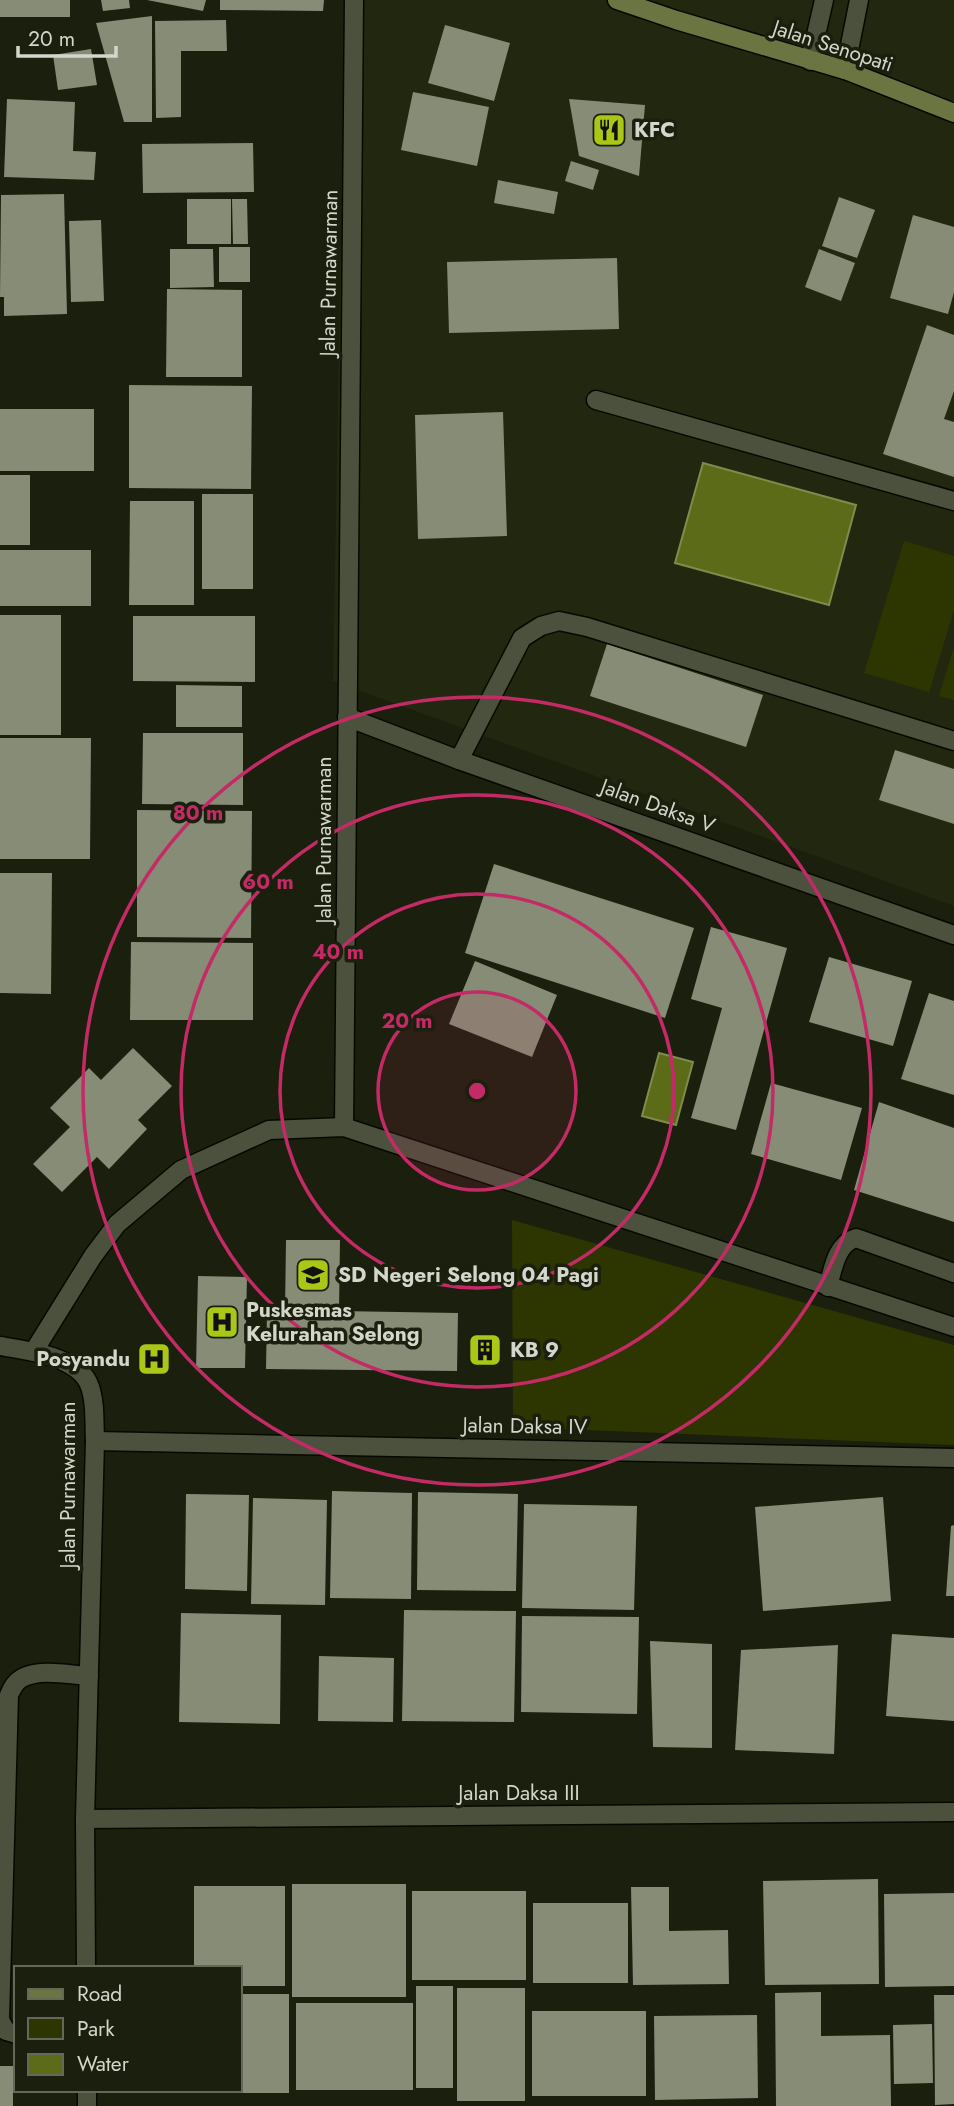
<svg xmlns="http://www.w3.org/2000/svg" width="954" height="2106" font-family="Jost,sans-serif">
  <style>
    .built { fill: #22280f }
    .green { fill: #2d3600 }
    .water { fill: #5c6b18; stroke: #808b4d; stroke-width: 2 }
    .building { fill: #868c76 }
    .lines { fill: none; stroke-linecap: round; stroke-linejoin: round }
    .service-casing { stroke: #060900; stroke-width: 21 }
    .minor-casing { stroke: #060900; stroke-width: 21 }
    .secondary-casing { stroke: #060900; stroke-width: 21 }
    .service { stroke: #4c513d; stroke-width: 18 }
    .minor { stroke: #4c513d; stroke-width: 18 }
    .secondary { stroke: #6a7542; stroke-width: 18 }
    .ring { fill: none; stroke: #c42b66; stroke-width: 3.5 }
    .labels { text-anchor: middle; stroke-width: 7; stroke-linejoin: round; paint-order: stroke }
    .street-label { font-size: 21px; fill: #d3d6ca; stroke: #1b1f0d }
    .poi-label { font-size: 21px; font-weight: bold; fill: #d3d6ca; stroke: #1b1f0d; text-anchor: start }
    .centre { fill: #c42b66; stroke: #1b1f0d; stroke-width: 3.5 }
    .ring-label { font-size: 21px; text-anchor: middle; font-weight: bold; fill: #c42b66; stroke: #1b1f0d; stroke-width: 7; stroke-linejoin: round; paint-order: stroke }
  </style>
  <rect width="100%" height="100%" fill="#1b1f0d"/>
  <path class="built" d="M345,0H954V906L333,681Z"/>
  <g class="green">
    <path d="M904,541L954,556V610L929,692L864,673Z"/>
    <path d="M954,647V700L939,696Z"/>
    <path d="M512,1220L954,1345V1445L513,1427Z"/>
  </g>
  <g class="water">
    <path d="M703,463L856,505L829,605L675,563Z"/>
    <path d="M659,1053L693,1062L676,1125L642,1116Z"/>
  </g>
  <g class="building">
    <rect x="0" y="0" width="70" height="17"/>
    <path d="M101,0H129L130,8L103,11Z"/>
    <path d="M147,0H206L203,11Z"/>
    <path d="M220,0H324L323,11L220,10Z"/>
    <path d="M152,16V122H124L96,23Z"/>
    <path d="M226,20L227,51H181V117L156,118L155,21Z"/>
    <path d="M445,25L510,43L494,101L428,83Z"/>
    <path d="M91,49L97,85L58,90L53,55Z"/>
    <path d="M413,92L489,107L477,166L401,150Z"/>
    <path d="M7,99L75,102L73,151L96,152L94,180L4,177Z"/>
    <path d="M569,99L645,105L639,176L579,156Z"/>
    <path d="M253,143L254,192L143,193L142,144Z"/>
    <path d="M571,161L599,170L593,190L565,181Z"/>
    <path d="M498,180L558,192L554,214L494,203Z"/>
    <path d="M64,194L67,314L4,316V297H0L1,195Z"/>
    <path d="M839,197L875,210L857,258L822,246Z"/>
    <rect x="187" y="199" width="44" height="45"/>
    <path d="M232,199H247L248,244H233Z"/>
    <path d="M913,215L954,227V292L948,314L890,298Z"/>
    <path d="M101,220L104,301L71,302L69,221Z"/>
    <rect x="219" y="247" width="31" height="35"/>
    <path d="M170,249H213L214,287L170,288Z"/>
    <path d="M819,249L855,263L841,301L805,287Z"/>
    <path d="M617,258L619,329L449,333L447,262Z"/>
    <path d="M167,289L242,290V377H166Z"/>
    <path d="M927,325L954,335V391L944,419L954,422V477L883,454Z"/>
    <path d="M129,385L252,386L251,489L129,488Z"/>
    <rect x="0" y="409" width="94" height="62"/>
    <path d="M503,412L507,536L418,539L415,415Z"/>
    <rect x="0" y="475" width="30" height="70"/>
    <rect x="202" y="494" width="51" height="95"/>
    <path d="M130,501H194V605H129Z"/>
    <rect x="0" y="550" width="91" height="56"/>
    <rect x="0" y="615" width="61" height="120"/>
    <path d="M133,616H255V682L133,681Z"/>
    <path d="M607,644L763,695L746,747L590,696Z"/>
    <path d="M176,685L242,686V727H176Z"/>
    <path d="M143,733H243V805L142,804Z"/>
    <path d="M0,738H91L90,859H0Z"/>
    <path d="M895,750L954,769V824L879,800Z"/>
    <path d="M137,810L252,811L251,938L137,937Z"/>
    <path d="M494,864L694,928L665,1018L465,953Z"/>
    <path d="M0,873H52L51,994L0,993Z"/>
    <path d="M711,927L787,948L736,1130L691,1118L722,1008L691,999Z"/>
    <path d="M131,942L253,943V1020H130Z"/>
    <path d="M829,957L912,981L893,1046L809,1022Z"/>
    <path d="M475,961L557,995L532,1057L449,1024Z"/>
    <path d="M929,993L954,1001V1095L901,1079Z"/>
    <path d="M133,1048L172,1086L138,1120L147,1129L109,1169L97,1157L62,1192L33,1164L70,1127L50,1108L89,1068L101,1080Z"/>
    <path d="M771,1083L862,1108L841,1180L751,1154Z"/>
    <path d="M879,1102L954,1128V1222L854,1190Z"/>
    <path d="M286,1240H340L339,1311L458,1313L457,1371L266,1369L267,1311H285Z"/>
    <path d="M198,1276L247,1277L245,1368H196Z"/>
    <path d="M473,1337H496V1362L474,1363Z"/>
    <rect x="143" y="1343" width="23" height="32"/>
    <path d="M332,1491L412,1493L411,1599L330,1598Z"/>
    <path d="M418,1492L518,1494L516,1591L417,1590Z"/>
    <path d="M186,1494L249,1495L247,1591L185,1589Z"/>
    <path d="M883,1497L891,1601L763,1611L755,1507Z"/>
    <path d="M253,1498L327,1500L325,1605L251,1604Z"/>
    <path d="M524,1504L637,1506L634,1610L522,1608Z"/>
    <path d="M954,1525V1596H946L951,1526Z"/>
    <path d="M404,1610L516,1611L514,1722L402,1721Z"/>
    <path d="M181,1613L281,1615L280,1724L179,1722Z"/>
    <path d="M522,1616L639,1617L637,1714L521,1712Z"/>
    <path d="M892,1634L954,1638V1721L886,1716Z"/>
    <path d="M650,1641L712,1644V1748L653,1747Z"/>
    <path d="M838,1645L834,1754L735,1750L741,1650Z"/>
    <path d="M319,1656L394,1658L393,1722L318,1721Z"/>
    <path d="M878,1879L879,1984L765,1985L763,1881Z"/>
    <rect x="292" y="1884" width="114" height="113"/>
    <path d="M194,1886H285V1986H240V1968H194Z"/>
    <path d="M631,1887H669V1931L728,1930L729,1984L633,1985Z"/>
    <rect x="412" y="1891" width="114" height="89"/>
    <path d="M954,1893V1986L885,1987L884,1894Z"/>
    <rect x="533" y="1903" width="95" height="80"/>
    <rect x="416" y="1986" width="37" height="102"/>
    <rect x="457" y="1988" width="68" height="113"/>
    <path d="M821,1992V2036L890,2035L891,2106H776L775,1993Z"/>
    <path d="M240,1994H289V2093H197V2090H240Z"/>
    <path d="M934,1995H954V2104L935,2105Z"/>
    <rect x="296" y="2003" width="117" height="87"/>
    <rect x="532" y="2011" width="114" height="85"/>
    <path d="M757,2015L758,2098L655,2100L654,2016Z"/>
    <path d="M932,2024L933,2083L894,2084L893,2025Z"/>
    <rect x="0" y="2066" width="13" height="40"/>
  </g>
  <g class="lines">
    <defs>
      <g id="service">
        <path d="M810,61L824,0"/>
        <path d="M845,70L859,0"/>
        <path d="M459,760L522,638L541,626L559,621L587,627L954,741"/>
        <path d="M828,1287C833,1269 836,1244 856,1238L954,1273"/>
        <path d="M16,2034L6,2031L0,2020L9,1695C12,1688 15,1682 22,1678C40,1668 70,1675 89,1676"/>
      </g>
      <g id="minor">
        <path d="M596,400L954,501"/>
        <path d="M347,717L459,760L954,935"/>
        <path d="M344,1127L354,0"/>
        <path d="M0,1346C25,1350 75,1356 88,1382C96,1399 94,1422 95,1441L85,1819L86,1968"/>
        <path d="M34,1351L93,1256L117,1224L181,1170L269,1130L344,1127L954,1327"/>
        <path d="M95,1441L954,1458"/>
        <path d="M85,1819L954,1812"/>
        <path d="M87,2090V2106"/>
      </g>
      <path id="secondary" d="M617,0L676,20L845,70L954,113"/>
    </defs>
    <use href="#service" class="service-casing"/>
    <use href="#minor" class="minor-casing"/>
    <use href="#secondary" class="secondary-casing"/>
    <use href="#service" class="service"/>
    <use href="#minor" class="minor"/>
    <use href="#secondary" class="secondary"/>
  </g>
  <circle cx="477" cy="1091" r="99" fill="#c42b66" fill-opacity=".12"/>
  <g class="ring">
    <circle cx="477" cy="1091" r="99"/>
    <circle cx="477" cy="1091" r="197"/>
    <circle cx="477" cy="1091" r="296"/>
    <circle cx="477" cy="1091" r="394"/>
  </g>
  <defs>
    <symbol id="restaurant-square" viewBox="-11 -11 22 22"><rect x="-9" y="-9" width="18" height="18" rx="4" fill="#aac718" stroke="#1b1f0d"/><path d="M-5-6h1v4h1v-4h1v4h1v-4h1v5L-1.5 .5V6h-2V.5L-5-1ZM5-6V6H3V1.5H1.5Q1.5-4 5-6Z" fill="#111"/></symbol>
    <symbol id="school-square" viewBox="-11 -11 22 22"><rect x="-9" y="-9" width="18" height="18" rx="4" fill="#aac718" stroke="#1b1f0d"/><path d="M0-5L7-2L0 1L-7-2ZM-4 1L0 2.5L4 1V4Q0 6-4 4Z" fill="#111"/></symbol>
    <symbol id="hospital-square" viewBox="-11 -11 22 22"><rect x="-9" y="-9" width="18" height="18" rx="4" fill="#aac718" stroke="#1b1f0d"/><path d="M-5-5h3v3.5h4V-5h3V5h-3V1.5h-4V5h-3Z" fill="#111"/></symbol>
    <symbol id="building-square" viewBox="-11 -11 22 22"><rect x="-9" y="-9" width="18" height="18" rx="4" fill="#aac718" stroke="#1b1f0d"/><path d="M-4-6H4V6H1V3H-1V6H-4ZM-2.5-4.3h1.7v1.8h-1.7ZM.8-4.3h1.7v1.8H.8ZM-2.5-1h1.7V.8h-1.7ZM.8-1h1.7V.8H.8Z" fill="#111"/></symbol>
  </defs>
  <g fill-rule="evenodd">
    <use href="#restaurant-square" x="590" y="111" width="38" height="38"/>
    <use href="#school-square" x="294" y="1256" width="38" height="38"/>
    <use href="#hospital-square" x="203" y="1303" width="38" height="38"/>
    <use href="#building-square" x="466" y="1331" width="38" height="38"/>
    <use href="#hospital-square" x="135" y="1340" width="38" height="38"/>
  </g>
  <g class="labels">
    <g class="street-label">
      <text transform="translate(833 46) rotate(18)" y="7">Jalan Senopati</text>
      <text transform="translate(329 273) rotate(-89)" y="7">Jalan Purnawarman</text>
      <text transform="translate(658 806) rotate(20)" y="7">Jalan Daksa V</text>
      <text transform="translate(324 840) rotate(-90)" y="7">Jalan Purnawarman</text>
      <text transform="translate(525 1426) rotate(1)" y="7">Jalan Daksa IV</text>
      <text transform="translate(68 1485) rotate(-90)" y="7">Jalan Purnawarman</text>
      <text x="519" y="1800">Jalan Daksa III</text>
    </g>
    <g class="poi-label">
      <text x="634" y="137">KFC</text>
      <text x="338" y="1282">SD Negeri Selong 04 Pagi</text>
      <text x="246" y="1317">Puskesmas<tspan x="246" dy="24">Kelurahan Selong</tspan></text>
      <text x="510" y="1357">KB 9</text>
      <text x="130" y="1366" text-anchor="end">Posyandu</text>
    </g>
  </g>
  <circle cx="477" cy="1091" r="10" class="centre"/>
  <g class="ring-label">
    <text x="198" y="820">80 m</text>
    <text x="268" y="889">60 m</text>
    <text x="338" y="959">40 m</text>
    <text x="407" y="1028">20 m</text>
  </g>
  <rect x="14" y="1966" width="228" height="126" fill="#1b1f0d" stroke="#656859" stroke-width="2"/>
  <rect x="28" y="1989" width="35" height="10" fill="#6a7542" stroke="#656859" stroke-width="2"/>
  <text x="77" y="2001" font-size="21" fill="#d3d6ca">Road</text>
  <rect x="28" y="2018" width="35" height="21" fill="#2d3600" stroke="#656859" stroke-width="2"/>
  <text x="77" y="2036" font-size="21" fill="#d3d6ca">Park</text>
  <rect x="28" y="2054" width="35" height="21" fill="#5c6b18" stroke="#656859" stroke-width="2"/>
  <text x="77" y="2071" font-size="21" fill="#d3d6ca">Water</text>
  <path d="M18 46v10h98v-10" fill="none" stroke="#d3d6ca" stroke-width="3.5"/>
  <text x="28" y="46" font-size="21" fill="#d3d6ca" stroke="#1b1f0d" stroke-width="5" paint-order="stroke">20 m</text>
</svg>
